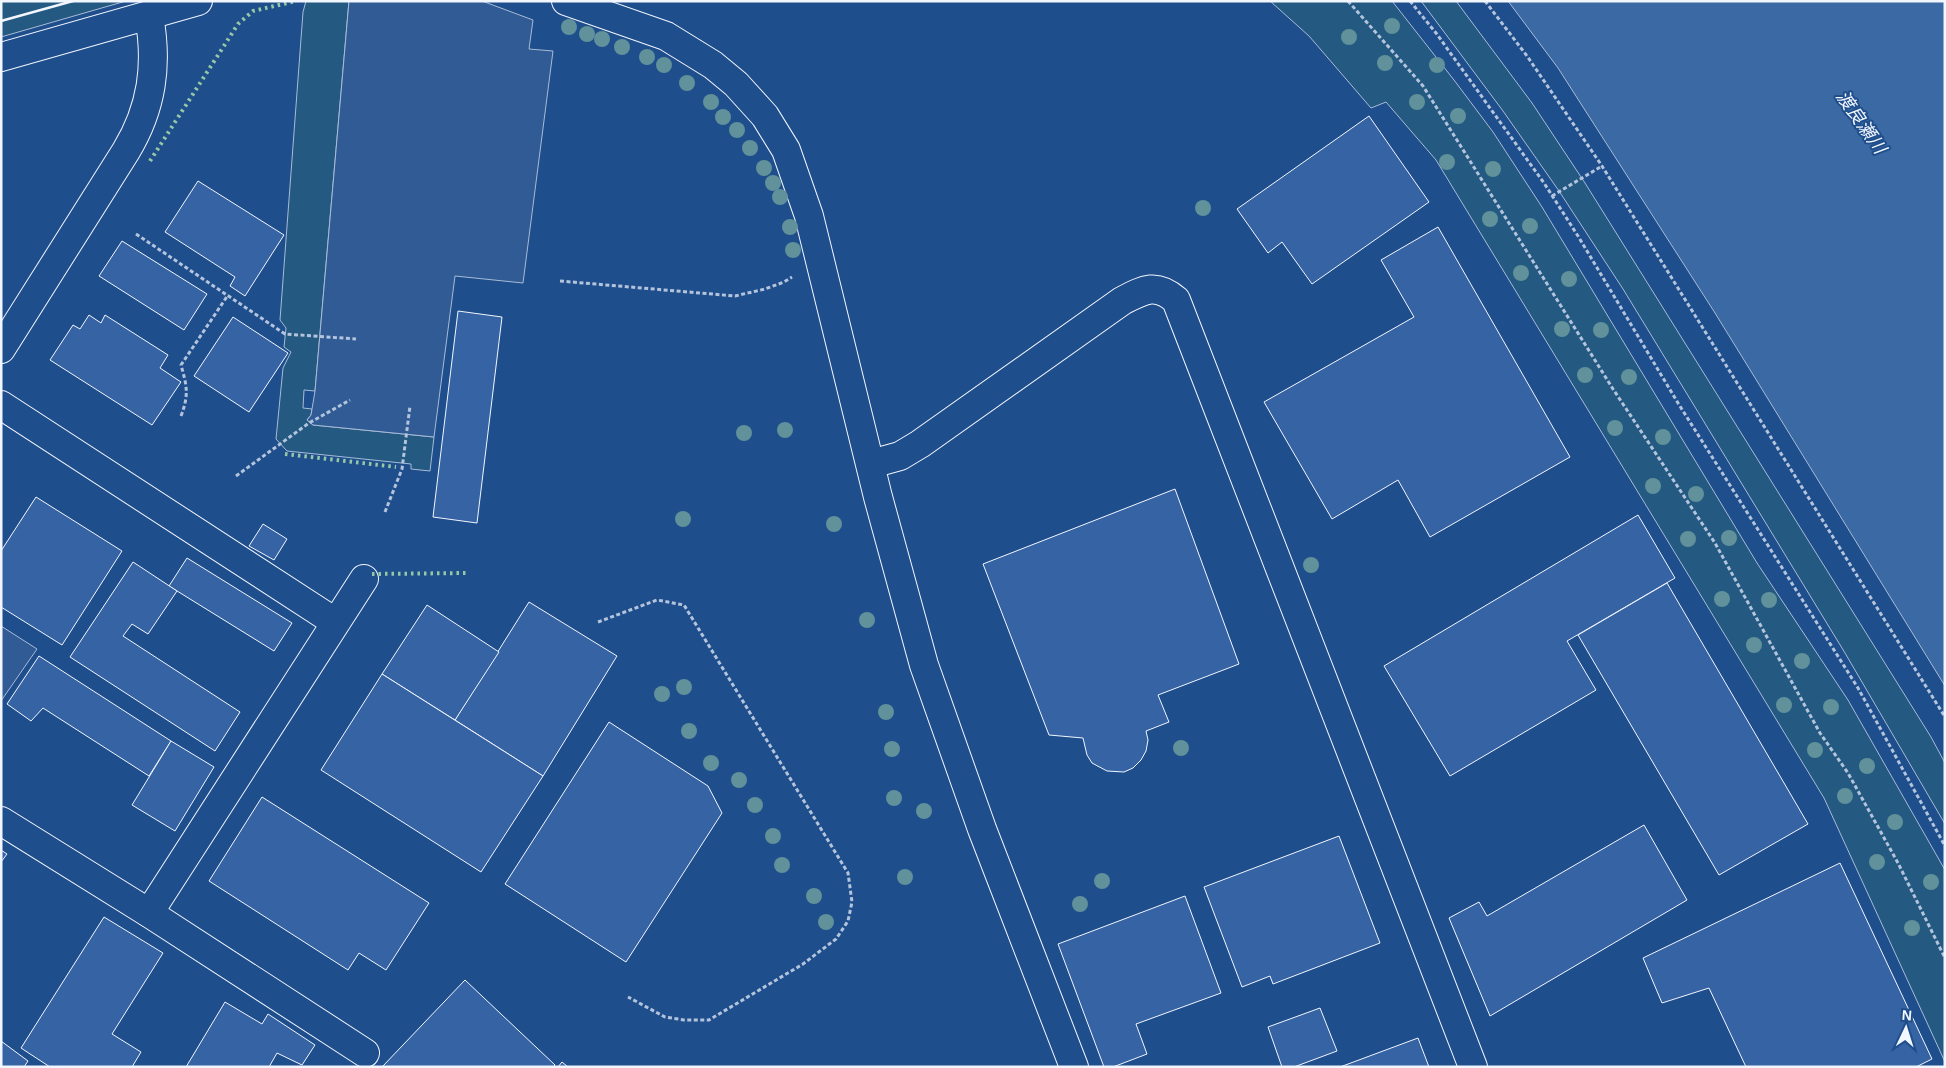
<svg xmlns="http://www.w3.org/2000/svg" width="1946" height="1068" font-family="Arial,'Noto Sans JP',sans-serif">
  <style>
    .green { fill: #245a82; stroke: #a8bbd7 }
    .parking { fill: #305b95; stroke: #a8bbd7 }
    .water { fill: #3b69a3; stroke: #a8bbd7 }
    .building { fill: #3563a3; stroke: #f2f6ff }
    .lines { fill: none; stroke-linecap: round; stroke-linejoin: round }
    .street-casing { stroke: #f2f6ff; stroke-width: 30 }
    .secondary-casing { stroke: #f2f6ff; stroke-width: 30 }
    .path { stroke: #b3c4dc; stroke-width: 3; stroke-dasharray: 4 2.5; stroke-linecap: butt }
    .street { stroke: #1f4e8c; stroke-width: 28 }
    .secondary { stroke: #1f4e8c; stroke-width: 28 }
    .hedge { stroke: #97c8a6; stroke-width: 4; stroke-dasharray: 2.5 4; stroke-linecap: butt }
    .wall { stroke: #f2f6ff; stroke-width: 2.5 }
    .tree { fill: #61919a }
    .labels { text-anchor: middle; stroke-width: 4; stroke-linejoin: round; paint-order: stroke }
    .water-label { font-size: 18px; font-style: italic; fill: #f2f6ff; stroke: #1f4e8c }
  </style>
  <rect width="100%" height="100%" fill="#1f4e8c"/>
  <g class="green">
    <path d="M1,1H126L1,37Z"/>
    <path d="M306,1H349L315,391L304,390L303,408L312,409L311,415L307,420L313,425L434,437L430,471L411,469V464L287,451L276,439L283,368L291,352L284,347L286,328L280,320L303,12Z"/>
    <path d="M1270,1H1392L1454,80L1493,132L1542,207L1757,563L1848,700L1945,870V1062L1824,798L1436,160L1386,102L1371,108L1309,36Z"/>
    <path d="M1421,1H1456L1532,103L1585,183L1931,737L1945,763V824L1845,653L1623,289L1559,191L1503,111Z"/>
  </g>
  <g class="parking">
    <path d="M349,1H482L533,20L529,49L553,51L523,283L455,276L434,437L313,425L307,420L311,415L315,391Z"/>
    <path d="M1,626L37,649L1,701Z"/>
  </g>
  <path class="water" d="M1508,1H1945V686L1715,313L1558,68Z"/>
  <g class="building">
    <path d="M1369,116L1429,202L1312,284L1282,242L1268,253L1237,209Z"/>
    <path d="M198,181L284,235L245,296L230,286L235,277L165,232Z"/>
    <path d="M1438,227L1570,457L1430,537L1398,480L1332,519L1264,402L1414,317L1381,260Z"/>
    <path d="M122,241L207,294L184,330L99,276Z"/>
    <path d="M458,311L502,317L477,523L433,517Z"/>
    <path d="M89,315L101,323L105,315L168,355L160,368L181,382L152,425L50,360L73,325L80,329Z"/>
    <path d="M233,317L288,353L249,412L194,376Z"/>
    <path d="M1175,489L1239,664L1158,695L1169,722L1146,731L1148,740L1146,751L1141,760L1133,768L1124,772L1107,771L1092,763L1087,755L1083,738L1049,735L983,564Z"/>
    <path d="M36,497L122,551L62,645L1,607V551Z"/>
    <path d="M1638,515L1675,578L1567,641L1596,690L1450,776L1384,666Z"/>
    <path d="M263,524L287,539L274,560L249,546Z"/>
    <path d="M187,558L292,623L274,651L169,586Z"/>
    <path d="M133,562L177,591L148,634L132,624L123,636L240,712L215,751L70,657Z"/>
    <path d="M1667,583L1808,824L1719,875L1578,635Z"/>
    <path d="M529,602L617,656L543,776L455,720Z"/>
    <path d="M427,605L499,652L455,720L382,674Z"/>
    <path d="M39,656L171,741L149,776L43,708L31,721L7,704Z"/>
    <path d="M382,674L543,776L481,872L321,770Z"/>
    <path d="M609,722L708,786L722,813L626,962L505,884Z"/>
    <path d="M171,741L214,767L175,831L132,805Z"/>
    <path d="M262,797L429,903L386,970L359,953L348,970L209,881Z"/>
    <path d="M1644,825L1687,900L1490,1016L1449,918L1479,902L1487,916Z"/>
    <path d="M1339,836L1380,943L1273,984L1270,976L1242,987L1204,887Z"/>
    <path d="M1,850L7,854L1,862Z"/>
    <path d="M1840,863L1932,1059L1916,1067H1746L1709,988L1662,1003L1643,958Z"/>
    <path d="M1185,896L1221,993L1136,1024L1147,1054L1113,1067H1104L1058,944Z"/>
    <path d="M104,917L163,953L112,1034L141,1052L132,1067H50L21,1048Z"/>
    <path d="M465,980L555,1065L553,1067H382Z"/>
    <path d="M225,1002L262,1024L268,1014L315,1045L302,1065L277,1053L269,1067H186Z"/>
    <path d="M1320,1008L1337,1051L1294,1067H1282L1268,1027Z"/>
    <path d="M1418,1038L1429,1067H1340Z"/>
    <path d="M1,1041L28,1061L24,1067H1Z"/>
    <path d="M562,1062L568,1067H558Z"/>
  </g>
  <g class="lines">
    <defs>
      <g id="street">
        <path d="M1,349L126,151C152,108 158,65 149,16"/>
        <path d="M1,405L335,622"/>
        <path d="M871,464L900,456L920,444L1122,301C1143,290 1156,282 1176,300L1473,1067"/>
        <path d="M1,821L149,913L365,1053"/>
        <path d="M149,913L364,579"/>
      </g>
      <g id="secondary">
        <path d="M566,1L666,36L713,65L736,84L765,116L786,150L809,216L878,497L924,665L982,829L1074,1067"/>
        <path d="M1,57L198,1"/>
      </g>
    </defs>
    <use href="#street" class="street-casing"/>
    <use href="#secondary" class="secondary-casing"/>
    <g class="path">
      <path d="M1348,1L1423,86L1613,389L1715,543L1820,733L1848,773L1898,863L1945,958"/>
      <path d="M1410,1L1436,33L1544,183L1578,236L1678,403L1858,688L1945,846"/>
      <path d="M1485,1L1527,56L1602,166L1945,717"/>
      <path d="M1552,196L1602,166"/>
      <path d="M136,234L285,334L356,339"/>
      <path d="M560,281L735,296L765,289L784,282L792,277"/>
      <path d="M181,416C189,395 187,386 181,365L228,295"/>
      <path d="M236,476L309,423L350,400"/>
      <path d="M385,512L402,469L410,406"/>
      <path d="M598,622L657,600L684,605L848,873L852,902L848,921L836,939L803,964L709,1020H684L665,1017L628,997"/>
    </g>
    <use href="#street" class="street"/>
    <use href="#secondary" class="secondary"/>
    <g class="hedge">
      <path d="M150,161L238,24L253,11L296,1"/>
      <path d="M285,454L396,467"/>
      <path d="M372,574L466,573"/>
    </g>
    <path class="wall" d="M1,21L73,1"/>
  </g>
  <g class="tree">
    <circle cx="1392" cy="26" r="8"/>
    <circle cx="569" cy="27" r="8"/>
    <circle cx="587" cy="34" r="8"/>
    <circle cx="1349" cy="37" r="8"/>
    <circle cx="602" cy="39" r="8"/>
    <circle cx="622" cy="47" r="8"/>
    <circle cx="647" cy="57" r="8"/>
    <circle cx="1385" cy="63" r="8"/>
    <circle cx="664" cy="65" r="8"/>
    <circle cx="1437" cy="65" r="8"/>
    <circle cx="687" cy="83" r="8"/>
    <circle cx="711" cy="102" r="8"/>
    <circle cx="1417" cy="102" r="8"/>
    <circle cx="1458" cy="116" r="8"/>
    <circle cx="723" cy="117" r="8"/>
    <circle cx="737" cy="130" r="8"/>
    <circle cx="750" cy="148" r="8"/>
    <circle cx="1447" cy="162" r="8"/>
    <circle cx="764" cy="168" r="8"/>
    <circle cx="1493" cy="169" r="8"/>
    <circle cx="773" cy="183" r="8"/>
    <circle cx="780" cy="197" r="8"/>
    <circle cx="1203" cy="208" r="8"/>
    <circle cx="1490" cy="219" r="8"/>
    <circle cx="1530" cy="226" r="8"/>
    <circle cx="790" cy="227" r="8"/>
    <circle cx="793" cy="250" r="8"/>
    <circle cx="1521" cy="273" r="8"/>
    <circle cx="1569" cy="279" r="8"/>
    <circle cx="1562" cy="329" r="8"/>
    <circle cx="1601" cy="330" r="8"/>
    <circle cx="1585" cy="375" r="8"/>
    <circle cx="1629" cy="377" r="8"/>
    <circle cx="1615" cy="428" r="8"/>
    <circle cx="785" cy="430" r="8"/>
    <circle cx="744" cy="433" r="8"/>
    <circle cx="1663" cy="437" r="8"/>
    <circle cx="1653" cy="486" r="8"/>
    <circle cx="1696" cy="494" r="8"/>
    <circle cx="683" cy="519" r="8"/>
    <circle cx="834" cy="524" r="8"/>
    <circle cx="1729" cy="538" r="8"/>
    <circle cx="1688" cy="539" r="8"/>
    <circle cx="1311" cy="565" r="8"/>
    <circle cx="1722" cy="599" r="8"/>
    <circle cx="1769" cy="600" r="8"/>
    <circle cx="867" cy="620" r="8"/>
    <circle cx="1754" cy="645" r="8"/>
    <circle cx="1802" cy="661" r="8"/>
    <circle cx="684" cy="687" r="8"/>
    <circle cx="662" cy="694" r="8"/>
    <circle cx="1784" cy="705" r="8"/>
    <circle cx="1831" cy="707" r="8"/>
    <circle cx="886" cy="712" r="8"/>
    <circle cx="689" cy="731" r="8"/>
    <circle cx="1181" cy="748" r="8"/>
    <circle cx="892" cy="749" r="8"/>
    <circle cx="1815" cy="750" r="8"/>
    <circle cx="711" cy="763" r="8"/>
    <circle cx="1867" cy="766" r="8"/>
    <circle cx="739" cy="780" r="8"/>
    <circle cx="1845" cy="796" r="8"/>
    <circle cx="894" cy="798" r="8"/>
    <circle cx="755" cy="805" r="8"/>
    <circle cx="924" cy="811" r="8"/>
    <circle cx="1895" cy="822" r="8"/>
    <circle cx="773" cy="836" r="8"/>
    <circle cx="1877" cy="862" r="8"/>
    <circle cx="782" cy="865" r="8"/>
    <circle cx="905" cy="877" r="8"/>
    <circle cx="1102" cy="881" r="8"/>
    <circle cx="1931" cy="882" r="8"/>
    <circle cx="814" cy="896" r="8"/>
    <circle cx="1080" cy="904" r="8"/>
    <circle cx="826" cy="922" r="8"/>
    <circle cx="1912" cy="928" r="8"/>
  </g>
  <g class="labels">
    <g class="water-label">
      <text transform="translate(1861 122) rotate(55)" y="6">渡良瀬川</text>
    </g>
  </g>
  <rect width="1946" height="1068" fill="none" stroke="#f2f6ff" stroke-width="5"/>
  <g transform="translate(1906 1028) rotate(4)" stroke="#1f4e8c" stroke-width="4" paint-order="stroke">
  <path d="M0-4L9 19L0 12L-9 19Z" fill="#f2f6ff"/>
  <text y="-8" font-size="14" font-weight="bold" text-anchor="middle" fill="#f2f6ff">N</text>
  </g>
</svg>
